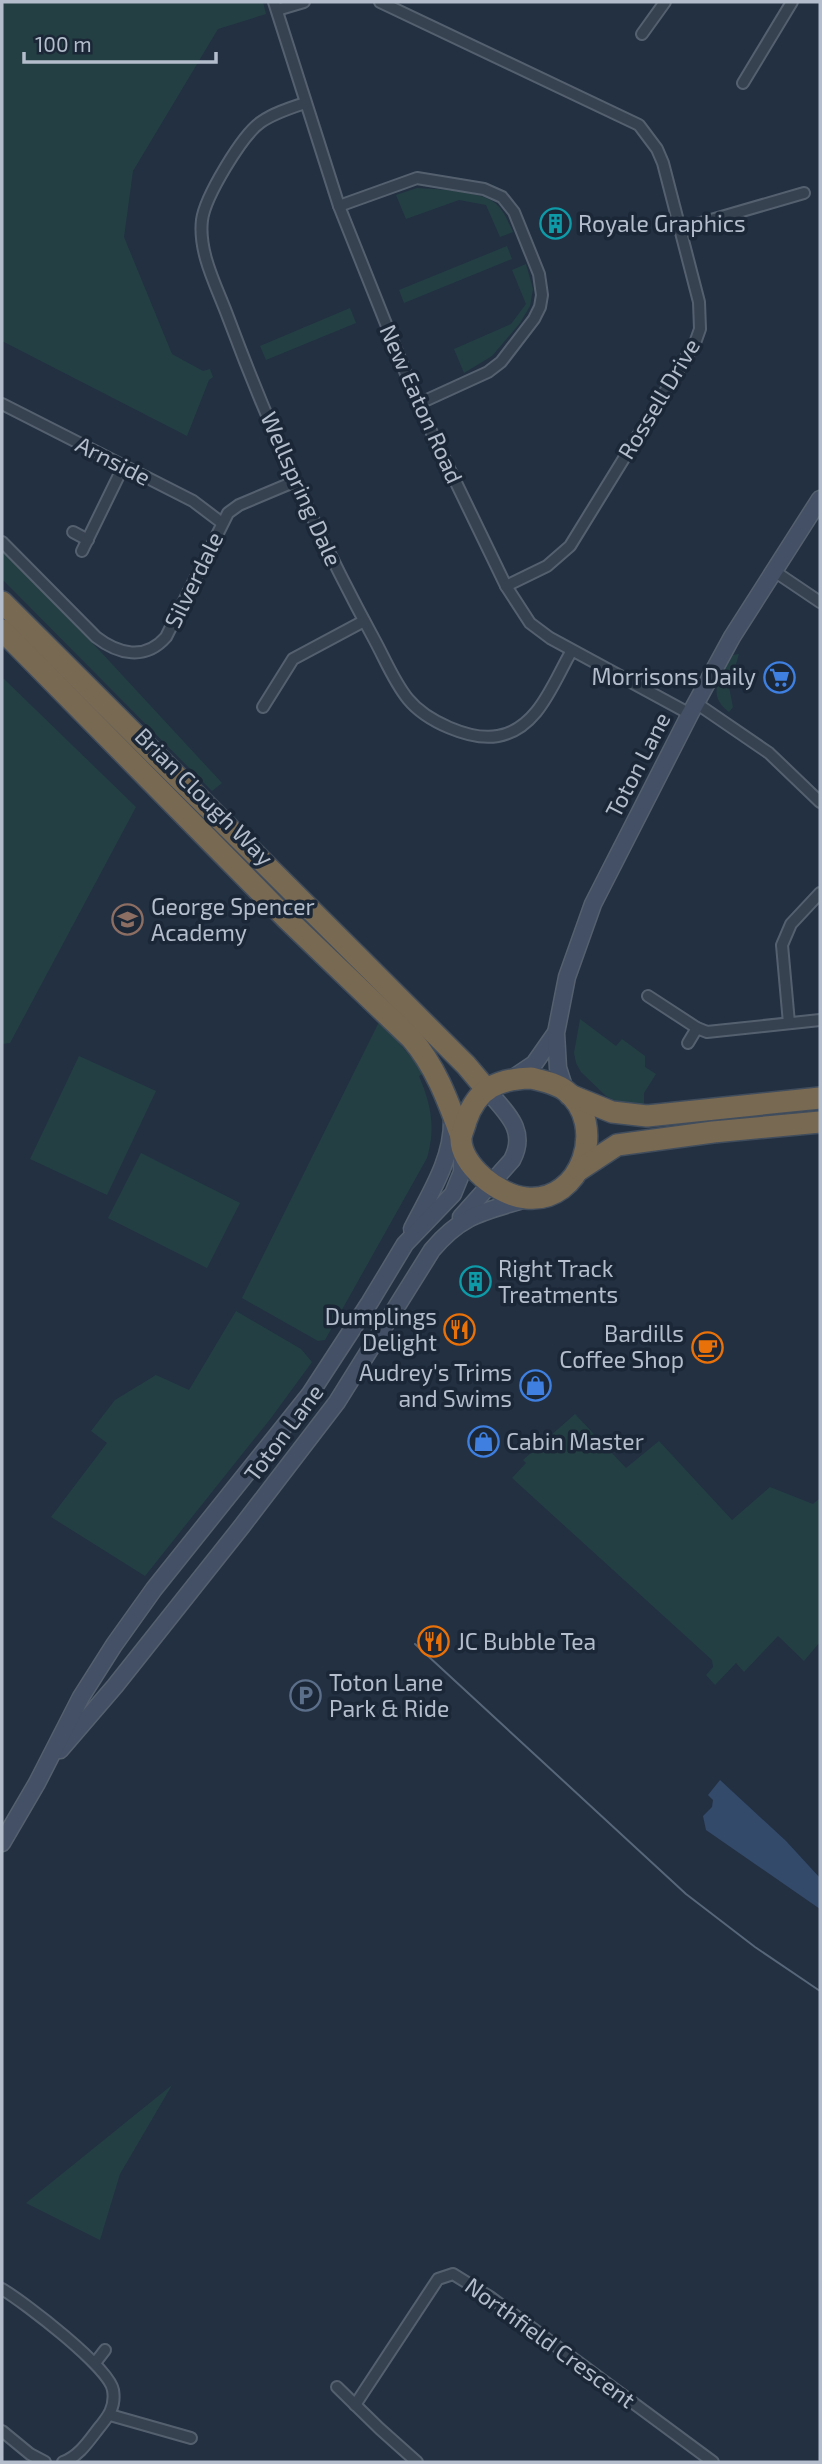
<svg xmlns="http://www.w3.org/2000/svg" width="822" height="2464" font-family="'Exo 2',sans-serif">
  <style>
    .green { fill: #243f43 }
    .water { fill: #344a6a }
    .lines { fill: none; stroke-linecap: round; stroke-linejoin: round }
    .street-casing { stroke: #55606f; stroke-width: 14 }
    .secondary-casing { stroke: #55606f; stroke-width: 19 }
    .highway-casing { stroke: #414d5c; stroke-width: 24 }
    .street { stroke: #374251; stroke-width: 10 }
    .secondary { stroke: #445065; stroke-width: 16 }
    .highway { stroke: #786953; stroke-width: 21 }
    .tram { stroke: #586679; stroke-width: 2 }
    .labels { text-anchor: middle; stroke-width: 7; stroke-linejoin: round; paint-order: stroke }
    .poi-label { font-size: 23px; fill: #b3bdcc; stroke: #1b2736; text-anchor: start }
    .street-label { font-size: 23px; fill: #b3bdcc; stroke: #1b2736 }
  </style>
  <rect width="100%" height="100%" fill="#223042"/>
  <g class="green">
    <path d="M2,2H263L266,14L218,29L133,171L124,237L172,354L203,371L210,369L213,377L209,380L187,436L2,341Z"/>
    <path d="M417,188C436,189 481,191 495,203C504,210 508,222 513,232L500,237L486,205L459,200L406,219L396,195Z"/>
    <path d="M507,246L512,259L404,303L399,290Z"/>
    <path d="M526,264L533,289L530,306L520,323L492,356L464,373L454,349L511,324L526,304L512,270Z"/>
    <path d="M350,308L356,323L266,360L260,346Z"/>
    <path d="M2,551L99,650L222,783L212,791L2,579Z"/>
    <path d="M739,654L729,687L733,707L729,712C705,694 721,676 733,655Z"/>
    <path d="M2,677L136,807L10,1043L2,1044Z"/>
    <path d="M580,1019L616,1046L622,1039L645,1056V1067L656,1074L644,1093V1107L632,1108L633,1104L616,1101L606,1096L581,1072L576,1063L574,1053Z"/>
    <path d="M380,1020L424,1073L419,1076C431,1105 436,1127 427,1158L325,1340L318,1341L242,1298Z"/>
    <path d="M79,1056L156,1091L107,1195L30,1159Z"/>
    <path d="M141,1153L240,1203L207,1268L108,1218Z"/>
    <path d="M236,1311L301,1349L312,1362L271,1418L145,1576L51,1517L107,1443L91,1431L115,1400L156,1375L189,1390Z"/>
    <path d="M575,1414L626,1468L659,1441L732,1520L770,1487L813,1504L820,1498V1642L804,1661L778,1636L744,1672L736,1663L715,1685L706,1675L713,1667L712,1660L512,1478L526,1463L523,1460Z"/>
    <path d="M172,2085L120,2174L100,2240L26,2203Z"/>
  </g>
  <path class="water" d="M720,1780L786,1841L820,1878V1909L706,1830L703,1816L712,1807L713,1800L708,1795Z"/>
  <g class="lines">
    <defs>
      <g id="street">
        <path d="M274,2L339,206L418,404L506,586L530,623L550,638L690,714"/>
        <path d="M380,2L639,125L657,149L663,163L699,302L700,329L695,343L570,546L547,566L506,586"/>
        <path d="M277,10L304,2"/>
        <path d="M642,34L665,2"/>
        <path d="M743,83L792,2"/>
        <path d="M305,103C290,108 274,113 261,122C242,135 205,197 202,220C198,253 217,287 228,317C269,427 318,536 374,639C385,659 394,682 408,699C426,721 470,741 498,736C538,729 553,683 571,652"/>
        <path d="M339,206L417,178L484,189L502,197L514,212L539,274L542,295L540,307L534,319L501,362L488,372L418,404"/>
        <path d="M680,229L804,193"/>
        <path d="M2,404L193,501L222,523"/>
        <path d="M73,532L88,540"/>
        <path d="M2,542L96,637C118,654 145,661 166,637L228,513L239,505L296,481"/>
        <path d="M82,551L123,467"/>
        <path d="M774,571L820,602"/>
        <path d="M696,703L769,753L820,802"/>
        <path d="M263,707L293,659L364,621"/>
        <path d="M648,996L697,1028L707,1032L820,1020"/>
        <path d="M789,1023L782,945L791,924L820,893"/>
        <path d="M688,1043L697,1028"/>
        <path d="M2,2289C24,2302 109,2367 113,2390C116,2407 108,2417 98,2429C88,2442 79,2456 63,2462"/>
        <path d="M95,2363L105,2350"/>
        <path d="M337,2387L380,2429L417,2462"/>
        <path d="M355,2405L438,2279L453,2274L490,2297L713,2462"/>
        <path d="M110,2415L191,2438"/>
        <path d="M2,2431L30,2454L45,2462"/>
      </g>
      <g id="secondary">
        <path d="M513,1078L534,1064L555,1034"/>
        <path d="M565,1090L558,1068L556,1033L567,977L593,904L690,714L732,637L820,499"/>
        <path d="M461,1217L512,1160C528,1130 506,1113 487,1090"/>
        <path d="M412,1229C429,1195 453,1159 452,1120"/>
        <path d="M60,1750L115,1686L242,1526L337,1402L432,1250C462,1214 484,1212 526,1199"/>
        <path d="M2,1843L37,1783L81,1697L114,1645L154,1589L310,1394L370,1302L405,1244L453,1194L462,1172V1148"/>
      </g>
      <g id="highway">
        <path d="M2,602L355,954L466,1065L487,1090"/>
        <path d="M2,630L286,918L411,1038C436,1067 448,1101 461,1136"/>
        <path d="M531,1078C543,1081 556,1083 566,1091C608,1124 582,1204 526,1198C500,1196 459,1165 461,1137C462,1132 465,1126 466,1121C477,1088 498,1079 531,1078Z"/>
        <path d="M570,1095L612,1112L647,1116L820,1098"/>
        <path d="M579,1170L617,1145L713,1132L820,1122"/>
      </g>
    </defs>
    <use href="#street" class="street-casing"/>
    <use href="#secondary" class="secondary-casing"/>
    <use href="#highway" class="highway-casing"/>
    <use href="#street" class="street"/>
    <use href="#secondary" class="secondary"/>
    <use href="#highway" class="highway"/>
    <path class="tram" d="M415,1644L686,1894L755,1947L820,1991"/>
  </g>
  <defs>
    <symbol id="building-ring" viewBox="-11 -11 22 22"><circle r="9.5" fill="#1b2736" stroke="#0f9aa8" stroke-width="1.5"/><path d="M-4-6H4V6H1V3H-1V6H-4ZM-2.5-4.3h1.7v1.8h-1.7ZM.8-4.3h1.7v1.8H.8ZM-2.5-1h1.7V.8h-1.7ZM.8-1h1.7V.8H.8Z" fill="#0f9aa8"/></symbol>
    <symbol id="supermarket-ring" viewBox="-11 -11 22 22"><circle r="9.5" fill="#1b2736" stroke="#3f7fe0" stroke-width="1.5"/><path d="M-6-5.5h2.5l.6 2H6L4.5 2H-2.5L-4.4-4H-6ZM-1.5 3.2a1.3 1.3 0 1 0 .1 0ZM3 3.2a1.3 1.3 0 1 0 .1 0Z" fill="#3f7fe0"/></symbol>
    <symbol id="school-ring" viewBox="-11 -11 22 22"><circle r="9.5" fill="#1b2736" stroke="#8d6e63" stroke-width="1.5"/><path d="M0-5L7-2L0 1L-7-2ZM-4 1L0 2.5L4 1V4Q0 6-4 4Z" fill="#8d6e63"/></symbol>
    <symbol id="restaurant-ring" viewBox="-11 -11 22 22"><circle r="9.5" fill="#1b2736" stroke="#e8710a" stroke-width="1.5"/><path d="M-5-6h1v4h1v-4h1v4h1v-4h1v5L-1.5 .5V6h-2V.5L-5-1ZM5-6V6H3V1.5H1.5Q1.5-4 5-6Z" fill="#e8710a"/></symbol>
    <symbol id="cafe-ring" viewBox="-11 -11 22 22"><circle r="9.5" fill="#1b2736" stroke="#e8710a" stroke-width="1.5"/><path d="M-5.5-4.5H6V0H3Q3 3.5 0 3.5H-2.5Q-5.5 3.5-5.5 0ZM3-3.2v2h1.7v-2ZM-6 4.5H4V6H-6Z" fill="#e8710a"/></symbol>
    <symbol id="shop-ring" viewBox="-11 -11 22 22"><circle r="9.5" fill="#1b2736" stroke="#3f7fe0" stroke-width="1.5"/><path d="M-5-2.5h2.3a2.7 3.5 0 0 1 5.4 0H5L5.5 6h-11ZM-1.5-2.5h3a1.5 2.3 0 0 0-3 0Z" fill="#3f7fe0"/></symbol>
    <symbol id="parking-ring" viewBox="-11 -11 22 22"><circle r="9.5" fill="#1b2736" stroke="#5c6f8a" stroke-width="1.5"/><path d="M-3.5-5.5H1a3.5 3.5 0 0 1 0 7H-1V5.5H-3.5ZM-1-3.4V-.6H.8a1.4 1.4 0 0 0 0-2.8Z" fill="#5c6f8a"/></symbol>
  </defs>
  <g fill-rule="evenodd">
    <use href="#building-ring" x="538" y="206" width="35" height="35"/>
    <use href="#supermarket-ring" x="762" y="660" width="35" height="35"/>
    <use href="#school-ring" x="110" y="902" width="35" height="35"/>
    <use href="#building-ring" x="458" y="1264" width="35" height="35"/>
    <use href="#restaurant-ring" x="442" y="1312" width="35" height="35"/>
    <use href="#cafe-ring" x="690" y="1330" width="35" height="35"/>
    <use href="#shop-ring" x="518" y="1368" width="35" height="35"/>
    <use href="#shop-ring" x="466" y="1424" width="35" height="35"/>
    <use href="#restaurant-ring" x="416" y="1624" width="35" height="35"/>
    <use href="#parking-ring" x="288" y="1678" width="35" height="35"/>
  </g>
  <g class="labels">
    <g class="poi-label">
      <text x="578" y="232">Royale Graphics</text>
      <text x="756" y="685" text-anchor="end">Morrisons Daily</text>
      <text x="151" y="915">George Spencer<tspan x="151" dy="26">Academy</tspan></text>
      <text x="498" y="1277">Right Track<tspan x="498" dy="26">Treatments</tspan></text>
      <text x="437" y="1325" text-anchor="end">Dumplings<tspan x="437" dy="26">Delight</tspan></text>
      <text x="684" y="1342" text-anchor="end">Bardills<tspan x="684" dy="26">Coffee Shop</tspan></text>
      <text x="512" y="1381" text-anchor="end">Audrey's Trims<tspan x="512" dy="26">and Swims</tspan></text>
      <text x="506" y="1450">Cabin Master</text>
      <text x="457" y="1650">JC Bubble Tea</text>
      <text x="329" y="1691">Toton Lane<tspan x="329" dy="26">Park &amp; Ride</tspan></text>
    </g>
    <g class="street-label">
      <text transform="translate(659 399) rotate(-59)" y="8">Rossell Drive</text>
      <text transform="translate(421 404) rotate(66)" y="8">New Eaton Road</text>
      <text transform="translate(113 461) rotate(27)" y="8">Arnside</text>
      <text transform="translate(301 489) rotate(66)" y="8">Wellspring Dale</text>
      <text transform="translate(194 580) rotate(-64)" y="8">Silverdale</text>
      <text transform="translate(638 765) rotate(-63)" y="8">Toton Lane</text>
      <text transform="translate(204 797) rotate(45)" y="8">Brian Clough Way</text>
      <text transform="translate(284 1433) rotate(-53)" y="8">Toton Lane</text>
      <text transform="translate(550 2343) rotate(36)" y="8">Northfield Crescent</text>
    </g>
  </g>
  <rect width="822" height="2464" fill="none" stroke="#b3bdcc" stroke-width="7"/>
  <path d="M24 52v10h192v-10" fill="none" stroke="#b3bdcc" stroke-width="3.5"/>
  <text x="35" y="52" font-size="21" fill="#b3bdcc" stroke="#1b2736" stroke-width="5" paint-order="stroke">100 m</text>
</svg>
